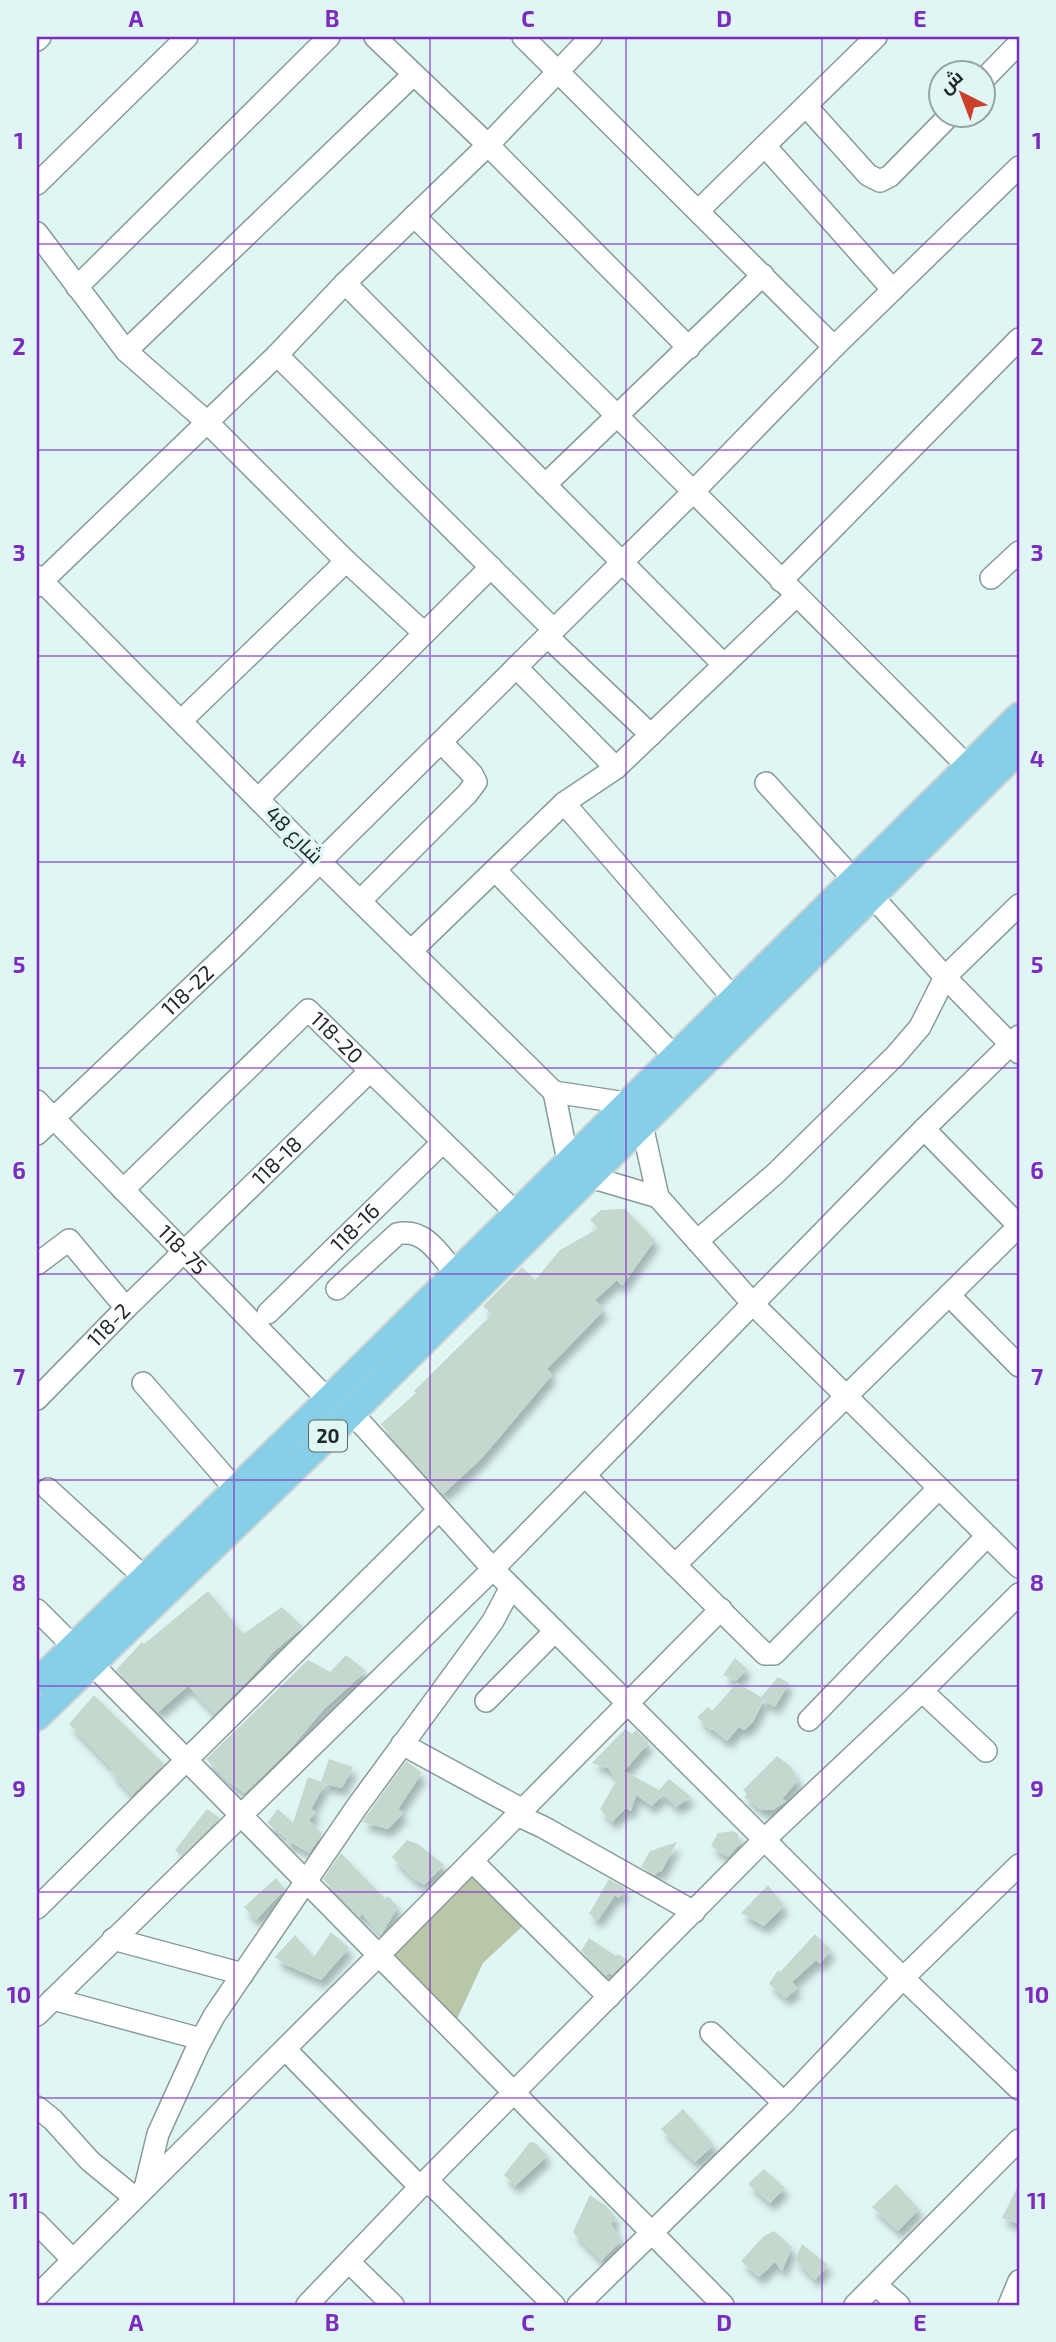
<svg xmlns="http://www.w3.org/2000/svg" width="1056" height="2342" font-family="'Exo 2',Cairo,sans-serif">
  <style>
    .forest { fill: #b9c7a9 }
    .building { fill: #c6d7cd; filter: url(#shadow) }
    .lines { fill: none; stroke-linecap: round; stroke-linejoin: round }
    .minor-casing { stroke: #879b9a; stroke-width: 24 }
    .major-casing { stroke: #d2d4d4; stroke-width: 30 }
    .minor { stroke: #fff; stroke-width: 21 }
    .major { stroke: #87cee7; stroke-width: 26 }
    .grid { fill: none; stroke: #7b2cbf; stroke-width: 2; stroke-opacity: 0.55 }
    .labels { text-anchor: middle; stroke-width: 7; stroke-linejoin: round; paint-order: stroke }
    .shield { fill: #e0f6f5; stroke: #5a6666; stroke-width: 2 }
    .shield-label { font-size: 19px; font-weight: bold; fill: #202828 }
    .street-label { font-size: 21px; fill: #202828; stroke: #e0f6f5 }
    .neatline { fill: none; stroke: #7b2cbf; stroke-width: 2.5 }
    .grid-label { font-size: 23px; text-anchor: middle; font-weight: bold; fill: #7b2cbf }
  </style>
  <defs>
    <filter id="shadow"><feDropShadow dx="4.5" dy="8" stdDeviation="3.5" flood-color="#0004"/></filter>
  </defs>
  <rect width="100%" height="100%" fill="#e0f6f5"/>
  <path class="forest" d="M471,1870L527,1922L483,1963L456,2021L385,1956Z"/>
  <g class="building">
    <path d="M625,1209L655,1240L622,1286L617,1280L595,1300L604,1310L547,1369L552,1375L481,1459L443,1494L381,1424L416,1393L414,1391L492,1314L483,1306L522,1267L535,1280L560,1250L599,1228L590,1220L601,1210Z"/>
    <path d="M208,1591L243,1634L282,1607L303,1627L272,1653L259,1669L215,1714L188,1686L158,1712L116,1670L142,1642L144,1644Z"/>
    <path d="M346,1655L366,1671L324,1709L291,1748L245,1793L229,1782L206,1759L308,1660L330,1672Z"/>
    <path d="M735,1658L747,1669L736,1681L723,1675Z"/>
    <path d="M778,1677L789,1683L775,1707L764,1700L753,1722L744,1730L739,1727L727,1741L712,1729L710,1730L697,1717L708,1707L712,1711L737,1683L761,1697Z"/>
    <path d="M94,1695L164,1764L132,1795L111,1772L113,1770L69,1724Z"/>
    <path d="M625,1729L632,1734L636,1730L649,1743L624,1771L659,1790L669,1779L691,1797L676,1807L663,1794L652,1806L636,1795L631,1811L626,1808L612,1822L600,1809L617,1780L608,1768L592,1763Z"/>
    <path d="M777,1756L791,1767L798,1780L782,1799L786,1801L773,1810H761L745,1797L747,1794L743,1790Z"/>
    <path d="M329,1759L353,1767L342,1788L325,1784L311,1809L316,1812L309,1820L322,1834L309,1853L292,1843L289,1846L286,1842L287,1839L267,1823L278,1809L293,1823L308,1777L321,1782Z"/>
    <path d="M406,1761L422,1773L398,1809L404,1813L388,1829L362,1822Z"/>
    <path d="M207,1809L220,1818L181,1856L175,1850Z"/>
    <path d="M733,1831L738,1834L740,1843L728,1857L711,1846L718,1833Z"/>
    <path d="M407,1840L418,1844L444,1865L424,1885L414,1879L392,1857Z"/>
    <path d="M677,1842L661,1872L658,1871L655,1875L641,1867L650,1851Z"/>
    <path d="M341,1853L385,1899L388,1896L398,1907L381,1935L362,1914L359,1917L323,1879Z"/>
    <path d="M276,1878L285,1889L256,1920L244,1907Z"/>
    <path d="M609,1879L625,1888L619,1898L615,1895L598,1920L589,1914Z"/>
    <path d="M768,1885L784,1906L764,1926L741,1913Z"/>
    <path d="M331,1932L349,1948L321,1980L284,1964L275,1957L295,1935L314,1957Z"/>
    <path d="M815,1934L831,1950L820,1964L816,1960L792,1982L798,1988L786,1998L769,1984L778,1970L780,1972Z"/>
    <path d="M589,1938L616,1956L618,1954L627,1960L612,1975L609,1973L606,1976L581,1951Z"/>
    <path d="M683,2109L714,2145L695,2162L661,2129Z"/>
    <path d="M530,2142L536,2143L547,2156L515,2186L504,2175Z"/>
    <path d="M764,2169L785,2188L770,2203L748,2184Z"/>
    <path d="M896,2184L919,2209L898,2231L872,2207Z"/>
    <path d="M1019,2184V2224L1002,2218Z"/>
    <path d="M590,2195L606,2206L616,2218L611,2224L621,2241L601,2261L573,2232Z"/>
    <path d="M774,2231L792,2247L782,2271L775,2262L759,2277L741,2261L764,2236Z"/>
    <path d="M802,2244L828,2265L815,2280L795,2259Z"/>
  </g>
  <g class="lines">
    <defs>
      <g id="minor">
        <path d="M375,37L488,145L689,348"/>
        <path d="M523,37L834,347"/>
        <path d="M37,40L40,37"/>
        <path d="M982,81L1019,43"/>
        <path d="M806,106L868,175L880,181L890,176L949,116"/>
        <path d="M765,146L893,290"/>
        <path d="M37,184L187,37"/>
        <path d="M698,211L876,37"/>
        <path d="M414,216C601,398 785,583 969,768"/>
        <path d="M37,233L126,351L207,422L345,560L424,633"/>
        <path d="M345,283L724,665"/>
        <path d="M77,287L329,37"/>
        <path d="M126,351L413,75"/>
        <path d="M277,355L554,630"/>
        <path d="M545,485L763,275"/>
        <path d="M37,576L320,862L554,1092"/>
        <path d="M991,578L1019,552"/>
        <path d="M781,581L1019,339"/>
        <path d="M37,586L277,355L345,283L488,145L591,37"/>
        <path d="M548,637L651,735"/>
        <path d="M516,667L616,768"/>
        <path d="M181,721L337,570L345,560"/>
        <path d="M766,783L854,880"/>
        <path d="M258,799L491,567"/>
        <path d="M564,803L733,998"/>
        <path d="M495,870L674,1056"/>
        <path d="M873,897L945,977L1019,1053"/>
        <path d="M360,901L467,794L476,782L472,774L441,742"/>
        <path d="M411,951L564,803L616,768L797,595"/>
        <path d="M554,1092L626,1103"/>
        <path d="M554,1092L568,1161"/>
        <path id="s1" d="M37,1101L328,1400"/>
        <path d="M642,1125L658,1197L754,1305L1019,1567"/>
        <path d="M924,1129L1019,1226"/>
        <path id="s2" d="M37,1134L233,948L693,492L834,347L1019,167"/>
        <path d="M590,1177L658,1197"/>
        <path id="s3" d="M123,1190L308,1010L517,1214"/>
        <path d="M697,1241L776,1173L895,1056L920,1027L945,977L1019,905"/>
        <path d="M37,1264L69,1240L126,1308"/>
        <path d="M337,1289L397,1234C425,1227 440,1255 456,1274"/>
        <path d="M949,1295L1019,1366"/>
        <path id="s4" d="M268,1313L443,1142"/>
        <path d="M143,1383L236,1490"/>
        <path id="s5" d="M37,1399L126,1308L370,1071"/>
        <path d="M352,1413L493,1569L903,1978L1019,2089"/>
        <path d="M585,1476L765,1654H774L939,1488"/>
        <path d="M48,1489L145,1578"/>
        <path d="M675,1565L1019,1226"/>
        <path d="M37,1610L74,1647"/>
        <path d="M92,1664L723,2305"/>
        <path d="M922,1691L986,1751"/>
        <path d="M486,1701L555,1631"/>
        <path d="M809,1720L987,1536"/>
        <path d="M402,1744L523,1810"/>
        <path d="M517,1815L543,1827L694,1912"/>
        <path d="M472,1861L609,1997"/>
        <path d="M37,1908L438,1511"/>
        <path d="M113,1939L243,1974"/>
        <path d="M53,1999L201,2039"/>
        <path d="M37,2015L493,1569L924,1129L1019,1036"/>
        <path d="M711,2033L784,2103"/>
        <path d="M285,2049L420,2187"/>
        <path d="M37,2107L53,2120L90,2161L135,2198"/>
        <path d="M427,2180L554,2305"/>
        <path d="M145,2188L158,2134L198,2046L214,2016L356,1808L493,1621L511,1587"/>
        <path d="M37,2223L73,2260"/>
        <path d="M349,2262L393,2305"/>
        <path d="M876,2285L899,2305"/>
        <path d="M37,2296L378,1956L721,1609"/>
        <path d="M307,2305L420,2187L765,1839L922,1691L1019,1594"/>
        <path d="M578,2305L784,2103L903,1978L1019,1865"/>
        <path d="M855,2305L1019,2140"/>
        <path d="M1009,2305L1019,2281"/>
      </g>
      <g id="major">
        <path d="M37,1682L333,1395L1019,716"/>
        <path d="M37,1717L352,1413L1019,750"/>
      </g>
    </defs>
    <use href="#minor" class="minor-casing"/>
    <use href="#major" class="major-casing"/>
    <use href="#minor" class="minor"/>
    <use href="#major" class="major"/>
  </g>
  <path class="grid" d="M234,37V2305M430,37V2305M626,37V2305M822,37V2305M37,244H1019M37,450H1019M37,656H1019M37,862H1019M37,1068H1019M37,1274H1019M37,1480H1019M37,1686H1019M37,1892H1019M37,2098H1019"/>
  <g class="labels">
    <rect class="shield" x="309" y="1420.5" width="38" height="31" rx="5"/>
    <g class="shield-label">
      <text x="328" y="1443">20</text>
    </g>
    <g class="street-label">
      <text transform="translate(294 835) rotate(45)" y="7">شارع 48</text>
      <text dy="7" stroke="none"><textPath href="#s2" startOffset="208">118-22</textPath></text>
      <text dy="7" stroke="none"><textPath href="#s3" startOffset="298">118-20</textPath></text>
      <text dy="7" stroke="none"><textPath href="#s5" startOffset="338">118-18</textPath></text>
      <text dy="7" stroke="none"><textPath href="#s4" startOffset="122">118-16</textPath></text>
      <text dy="7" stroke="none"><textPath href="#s1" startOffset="208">118-75</textPath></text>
      <text dy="7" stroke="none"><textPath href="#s5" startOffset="103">118-2</textPath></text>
    </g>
  </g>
  <rect width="1056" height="2342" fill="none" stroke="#e0f6f5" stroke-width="77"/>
  <g transform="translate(962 94) rotate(318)"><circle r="33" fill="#e0f6f5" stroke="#93a4a3" stroke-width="2"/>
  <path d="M0-5L12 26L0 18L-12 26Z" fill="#cb3f2b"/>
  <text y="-10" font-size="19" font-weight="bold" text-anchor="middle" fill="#202828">ش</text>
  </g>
  <rect x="38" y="38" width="980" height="2266" class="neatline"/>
  <g class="grid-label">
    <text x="136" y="27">A</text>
    <text x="332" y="27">B</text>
    <text x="528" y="27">C</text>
    <text x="724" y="27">D</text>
    <text x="920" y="27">E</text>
    <text x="19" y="149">1</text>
    <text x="1037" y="149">1</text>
    <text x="19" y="355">2</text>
    <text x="1037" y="355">2</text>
    <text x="19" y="561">3</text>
    <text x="1037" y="561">3</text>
    <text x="19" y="767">4</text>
    <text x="1037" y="767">4</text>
    <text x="19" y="973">5</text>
    <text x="1037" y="973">5</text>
    <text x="19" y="1179">6</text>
    <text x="1037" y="1179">6</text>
    <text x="19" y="1385">7</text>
    <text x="1037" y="1385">7</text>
    <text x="19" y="1591">8</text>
    <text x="1037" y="1591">8</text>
    <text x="19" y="1797">9</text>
    <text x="1037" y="1797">9</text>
    <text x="19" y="2003">10</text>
    <text x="1037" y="2003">10</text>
    <text x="19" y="2209">11</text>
    <text x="1037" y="2209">11</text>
    <text x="136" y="2331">A</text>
    <text x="332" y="2331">B</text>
    <text x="528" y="2331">C</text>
    <text x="724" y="2331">D</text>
    <text x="920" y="2331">E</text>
  </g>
</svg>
